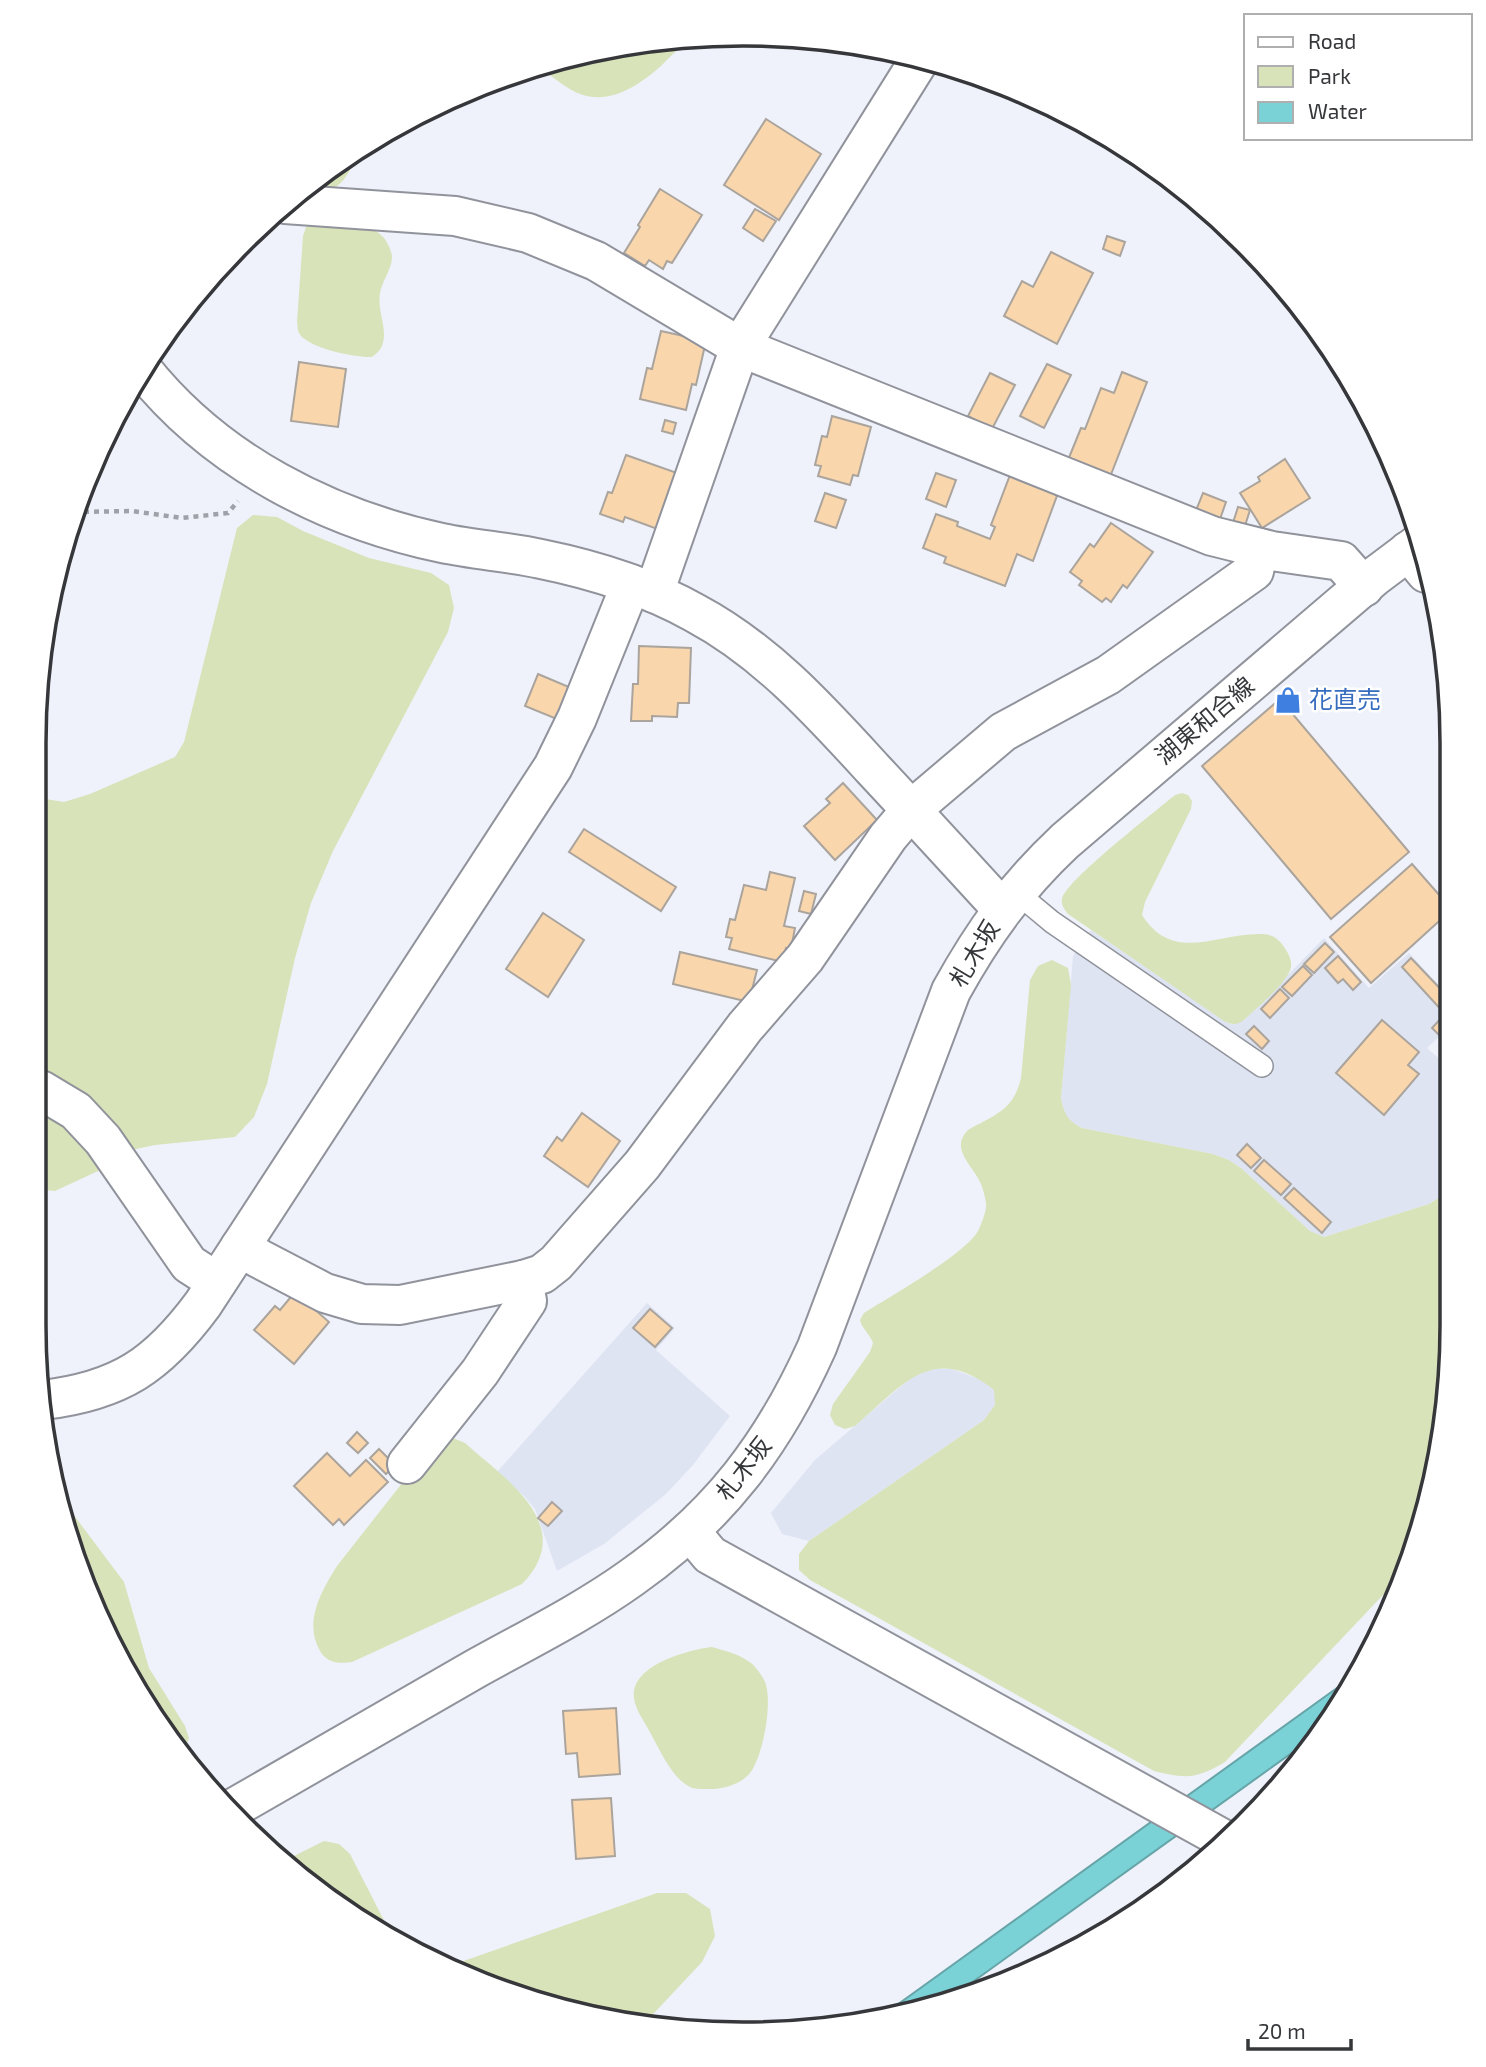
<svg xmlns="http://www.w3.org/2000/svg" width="1486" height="2067" font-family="'Exo 2','Noto Sans JP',sans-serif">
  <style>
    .built { fill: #dfe4f3 }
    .green { fill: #d8e3b9 }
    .water { fill: #7ad2d7; stroke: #66a4a8; stroke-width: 2 }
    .building { fill: #fad6ac; stroke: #aaa49d; stroke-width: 2 }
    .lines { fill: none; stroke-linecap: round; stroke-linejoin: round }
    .lane-casing { stroke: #90939b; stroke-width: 24 }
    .street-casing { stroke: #90939b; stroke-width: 42 }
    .secondary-casing { stroke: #90939b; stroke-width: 42 }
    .path { stroke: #9fa1a8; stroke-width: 4.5; stroke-dasharray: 5 5; stroke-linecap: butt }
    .lane { stroke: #fff; stroke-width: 21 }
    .street { stroke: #fff; stroke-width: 38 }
    .secondary { stroke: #fff; stroke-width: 38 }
    .labels { text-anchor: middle; stroke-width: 5; stroke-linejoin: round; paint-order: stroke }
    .shop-label { font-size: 24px; fill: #366cbe; stroke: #fff; text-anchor: start }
    .street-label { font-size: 24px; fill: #36373a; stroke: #fff }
    .rim { fill: none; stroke: #36373a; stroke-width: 3.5 }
  </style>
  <rect width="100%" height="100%" fill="#eff2fb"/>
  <g class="built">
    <path d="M1091,930L1230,1024L1244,1020L1324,938L1369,988L1409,953L1449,996V1028L1427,1048L1449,1067L1450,1191L1429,1204L1324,1237L1310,1231L1241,1168L1229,1160L1213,1154L1082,1128L1071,1122L1064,1112L1061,1098L1073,956Z"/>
    <path d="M647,1303L675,1328L656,1350L730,1416L693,1465L666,1494L604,1544L557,1571L535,1509L525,1497L497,1472Z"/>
    <path d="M930,1368L952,1369L982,1380L995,1390V1405L984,1420L809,1541L782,1534L771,1513L815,1460L913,1376Z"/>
  </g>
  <g class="green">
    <path d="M698,35C684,42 672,55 661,66C640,84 613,104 583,95C567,90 551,75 537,66L559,58Z"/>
    <path d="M359,150C344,186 338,194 298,192L311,180Z"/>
    <path d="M312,221C335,223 368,219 384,238C387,242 392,251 392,257C392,269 382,281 380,293C376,316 396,341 372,357C356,358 307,348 299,333C297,329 298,325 297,322L303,236L306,227Z"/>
    <path d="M253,515L277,517L303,531L369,558L431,573L449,585L454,608L448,632L333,851L311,903L295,958L267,1084L254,1117L235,1137L155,1145L127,1151L98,1171L55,1191L33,1189V797L64,802L90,794L175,757L184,742L237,528Z"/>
    <path d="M1182,793L1188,795L1192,801L1191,809L1145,902L1142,915C1174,965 1218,932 1262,934C1272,934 1279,939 1284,947C1288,953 1292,959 1291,967C1289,982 1255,1009 1244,1020C1237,1025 1232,1025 1224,1021L1068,914C1064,909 1061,905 1062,899C1065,881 1156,811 1175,795Z"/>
    <path d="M1052,960L1068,968L1071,985L1061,1098C1064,1114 1068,1121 1082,1128L1213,1154L1229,1160L1241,1168L1310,1231L1324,1237L1429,1204L1450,1191L1451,1371L1428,1508L1400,1583L1382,1596L1225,1762C1196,1779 1187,1779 1154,1771L810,1580L799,1570V1554L809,1541L984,1420L995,1405L994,1390C932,1341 902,1386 855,1426L845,1429L835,1425L830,1415L833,1404L870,1352L873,1343C870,1334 862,1329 860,1320L864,1313C889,1297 968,1253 979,1229C982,1222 987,1210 986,1203C985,1197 983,1188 980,1182C974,1168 953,1151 964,1135C967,1129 975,1126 981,1123C1004,1111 1015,1103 1021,1078L1030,980L1038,966Z"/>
    <path d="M442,1438H453L465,1443C505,1479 579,1526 522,1584L352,1662C338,1664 326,1663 319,1649C304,1621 322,1590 337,1566L432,1445Z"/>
    <path d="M55,1490L124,1582L149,1668L185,1726L189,1738L183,1753L153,1718L87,1596L58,1508Z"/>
    <path d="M712,1647C726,1651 739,1654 751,1663C757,1668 764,1678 766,1685C772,1706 763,1756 750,1773C740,1785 721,1790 706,1789C702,1789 694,1789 690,1787C670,1777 658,1745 647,1727C642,1718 635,1708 634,1698C630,1665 688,1650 712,1647Z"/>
    <path d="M324,1841L339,1844L350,1854L392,1936L282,1862Z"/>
    <path d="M657,1893H686L710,1909L715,1936L702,1962L642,2026L559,2009L442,1965H452Z"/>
  </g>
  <path class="water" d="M1355,1675L1314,1737L953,1996L883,2015Z"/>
  <g class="building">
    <path d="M766,119L821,154L779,220L724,185Z"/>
    <path d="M660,189L702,215L672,263L667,261L663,269L649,260L645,266L624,253L640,227L638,225Z"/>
    <path d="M755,209L776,221L763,241L743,228Z"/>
    <path d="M1107,236L1125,242L1120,256L1103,249Z"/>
    <path d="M1051,252L1093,273L1057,344L1004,316L1022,281L1033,287Z"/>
    <path d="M661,331L706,341L696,385L692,384L686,410L640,399L647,368L652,369Z"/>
    <path d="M299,362L346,369L338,427L291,421Z"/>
    <path d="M1047,364L1071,375L1044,428L1020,416Z"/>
    <path d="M1122,372L1147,382L1110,477L1068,460L1081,428L1085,429L1101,388L1114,393Z"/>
    <path d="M990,373L1015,385L992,429L968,416Z"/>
    <path d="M832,416L871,427L858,476L853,475L850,485L818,476L821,466L815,465L822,436L827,437Z"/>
    <path d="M665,420L676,423L673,434L662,431Z"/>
    <path d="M626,455L680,474L660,530L625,517L623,522L600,514L608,492L612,493Z"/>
    <path d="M1285,459L1310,498L1262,528L1240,493L1260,481L1258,477Z"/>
    <path d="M936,473L956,480L946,507L926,499Z"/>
    <path d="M1010,475L1058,493L1033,561L1017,554L1005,586L944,563L946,557L923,548L936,514L958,522L957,526L990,539L995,527L991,525Z"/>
    <path d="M825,493L846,500L836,528L815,521Z"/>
    <path d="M1203,493L1226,502L1219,522L1195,513Z"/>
    <path d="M1238,507L1250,510L1243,532L1231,529Z"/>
    <path d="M1111,523L1153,552L1127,588L1123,585L1111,602L1106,598L1102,602L1079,585L1082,581L1070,572L1090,544L1094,547Z"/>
    <path d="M639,646L691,648L689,703H678L677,717L652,716V721H631L633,684H638Z"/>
    <path d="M538,674L576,690L564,722L525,706Z"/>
    <path d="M1285,689L1297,704L1291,710L1278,695Z"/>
    <path d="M1280,699L1409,852L1331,919L1202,766Z"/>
    <path d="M843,783L877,820L835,860L804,826L830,803L826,799Z"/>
    <path d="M584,829L676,887L661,911L569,852Z"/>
    <path d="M1412,864L1448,905V913L1371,983L1330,937Z"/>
    <path d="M770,872L795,878L784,926L795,928L791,949L786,948L783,962L729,949L732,938L726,937L730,919L735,920L744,885L766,890Z"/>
    <path d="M804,891L816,894L811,914L799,911Z"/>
    <path d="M543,913L584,940L548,997L506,969Z"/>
    <path d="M1325,943L1334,952L1314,973L1304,964Z"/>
    <path d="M680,952L757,970L749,1002L673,984Z"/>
    <path d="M1338,956L1361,982L1353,990L1343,979L1338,983L1325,968Z"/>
    <path d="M1411,958L1449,998V1028L1440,1036L1432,1028L1445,1014L1402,967Z"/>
    <path d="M1303,966L1312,975L1292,996L1282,987Z"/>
    <path d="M1280,989L1289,998L1270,1018L1261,1009Z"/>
    <path d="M1382,1020L1419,1052L1408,1065L1419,1074L1384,1115L1336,1073Z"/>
    <path d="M1254,1026L1269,1041L1262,1049L1246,1034Z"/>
    <path d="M582,1113L620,1141L588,1187L544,1156L557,1137L562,1141Z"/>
    <path d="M1247,1144L1261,1158L1251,1168L1237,1155Z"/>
    <path d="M1264,1160L1291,1184L1281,1195L1254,1171Z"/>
    <path d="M1294,1188L1331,1222L1322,1233L1284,1198Z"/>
    <path d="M295,1292L329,1322L294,1364L254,1330L275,1306L280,1310Z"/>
    <path d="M650,1309L672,1328L655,1347L633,1328Z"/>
    <path d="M357,1432L368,1443L358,1453L347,1443Z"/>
    <path d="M379,1449L395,1465L386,1474L370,1458Z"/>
    <path d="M327,1453L350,1476L366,1460L388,1482L344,1525L339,1519L333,1525L294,1486Z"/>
    <path d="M552,1502L562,1511L548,1526L538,1518Z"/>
    <path d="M616,1708L620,1774L579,1777L577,1753L566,1754L563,1711Z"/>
    <path d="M611,1798L615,1856L576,1859L572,1800Z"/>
  </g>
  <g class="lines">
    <defs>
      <path id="lane" d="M1016,892L1052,922L1262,1066"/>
      <g id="street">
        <path d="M285,204L455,216L528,233L596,261L740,347L1212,536L1272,551L1341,561L1364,587"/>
        <path d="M1408,551L1426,573"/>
        <path d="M654,593L740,347L920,59"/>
        <path d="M33,1090H41L76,1111L103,1140L189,1264L217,1282"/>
        <path d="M240,1247L260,1259L325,1293L362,1304L400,1305L523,1280L542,1274L556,1263L642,1165L745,1027L805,958L888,837L911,810L1003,732L1108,675L1254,571L1259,548"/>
        <path d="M43,1400C120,1391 158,1365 203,1304L553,767L577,718L631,584"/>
        <path d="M407,1464L480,1372L527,1301L523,1280"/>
      </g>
      <g id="secondary">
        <path d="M142,369C216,462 328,519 442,543C475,550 509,552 541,559C595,570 647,586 695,613C766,651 819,710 873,769C916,815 959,862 1002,909"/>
        <path d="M690,1531L710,1555L1225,1840"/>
        <path d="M232,1809C313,1762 394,1716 475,1669C527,1640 582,1613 631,1578C719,1516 773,1445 817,1347L951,991C983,933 1016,887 1065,841L1374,577L1418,544"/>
      </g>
    </defs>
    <use href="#lane" class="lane-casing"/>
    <use href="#street" class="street-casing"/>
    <use href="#secondary" class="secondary-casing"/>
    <path class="path" d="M74,512L132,511L182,518L228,513L238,501"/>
    <use href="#lane" class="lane"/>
    <use href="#street" class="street"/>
    <use href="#secondary" class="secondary"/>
  </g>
  <defs>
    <symbol id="shop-bare" viewBox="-9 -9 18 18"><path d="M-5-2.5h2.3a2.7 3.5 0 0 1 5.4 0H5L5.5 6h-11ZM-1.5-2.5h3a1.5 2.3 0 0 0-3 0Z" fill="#3f7fe0" stroke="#fff" stroke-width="2.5" paint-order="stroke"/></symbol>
  </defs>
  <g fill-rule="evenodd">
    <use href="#shop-bare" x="1269" y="681" width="38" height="38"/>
  </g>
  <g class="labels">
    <g class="shop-label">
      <text x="1309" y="708">花直売</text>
    </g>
    <g class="street-label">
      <text transform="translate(1205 721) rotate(-40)" y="8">湖東和合線</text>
      <text transform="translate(975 954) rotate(-59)" y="8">札木坂</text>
      <text transform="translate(744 1469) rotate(-52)" y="8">札木坂</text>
    </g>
  </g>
  <path d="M0 0H1486V2067H0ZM743 46H743A697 697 0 0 1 1440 743V1325A697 697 0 0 1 743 2022H743A697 697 0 0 1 46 1325V743A697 697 0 0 1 743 46Z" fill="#fff" fill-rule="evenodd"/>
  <path class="rim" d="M743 46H743A697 697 0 0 1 1440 743V1325A697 697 0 0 1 743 2022H743A697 697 0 0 1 46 1325V743A697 697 0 0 1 743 46Z"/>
  <rect x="1244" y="14" width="228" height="126" fill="#ffffff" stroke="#afafb0" stroke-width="2"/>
  <rect x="1258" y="37" width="35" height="10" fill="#ffffff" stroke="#afafb0" stroke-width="2"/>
  <text x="1308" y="49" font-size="21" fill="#36373a">Road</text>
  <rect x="1258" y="66" width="35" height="21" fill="#d8e3b9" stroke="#afafb0" stroke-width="2"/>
  <text x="1308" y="84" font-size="21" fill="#36373a">Park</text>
  <rect x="1258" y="102" width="35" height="21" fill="#7ad2d7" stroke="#afafb0" stroke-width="2"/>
  <text x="1308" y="119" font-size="21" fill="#36373a">Water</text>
  <path d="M1248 2039v10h103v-10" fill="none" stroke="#36373a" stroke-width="3.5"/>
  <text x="1258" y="2039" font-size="21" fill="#36373a" stroke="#ffffff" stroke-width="5" paint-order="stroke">20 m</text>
</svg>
